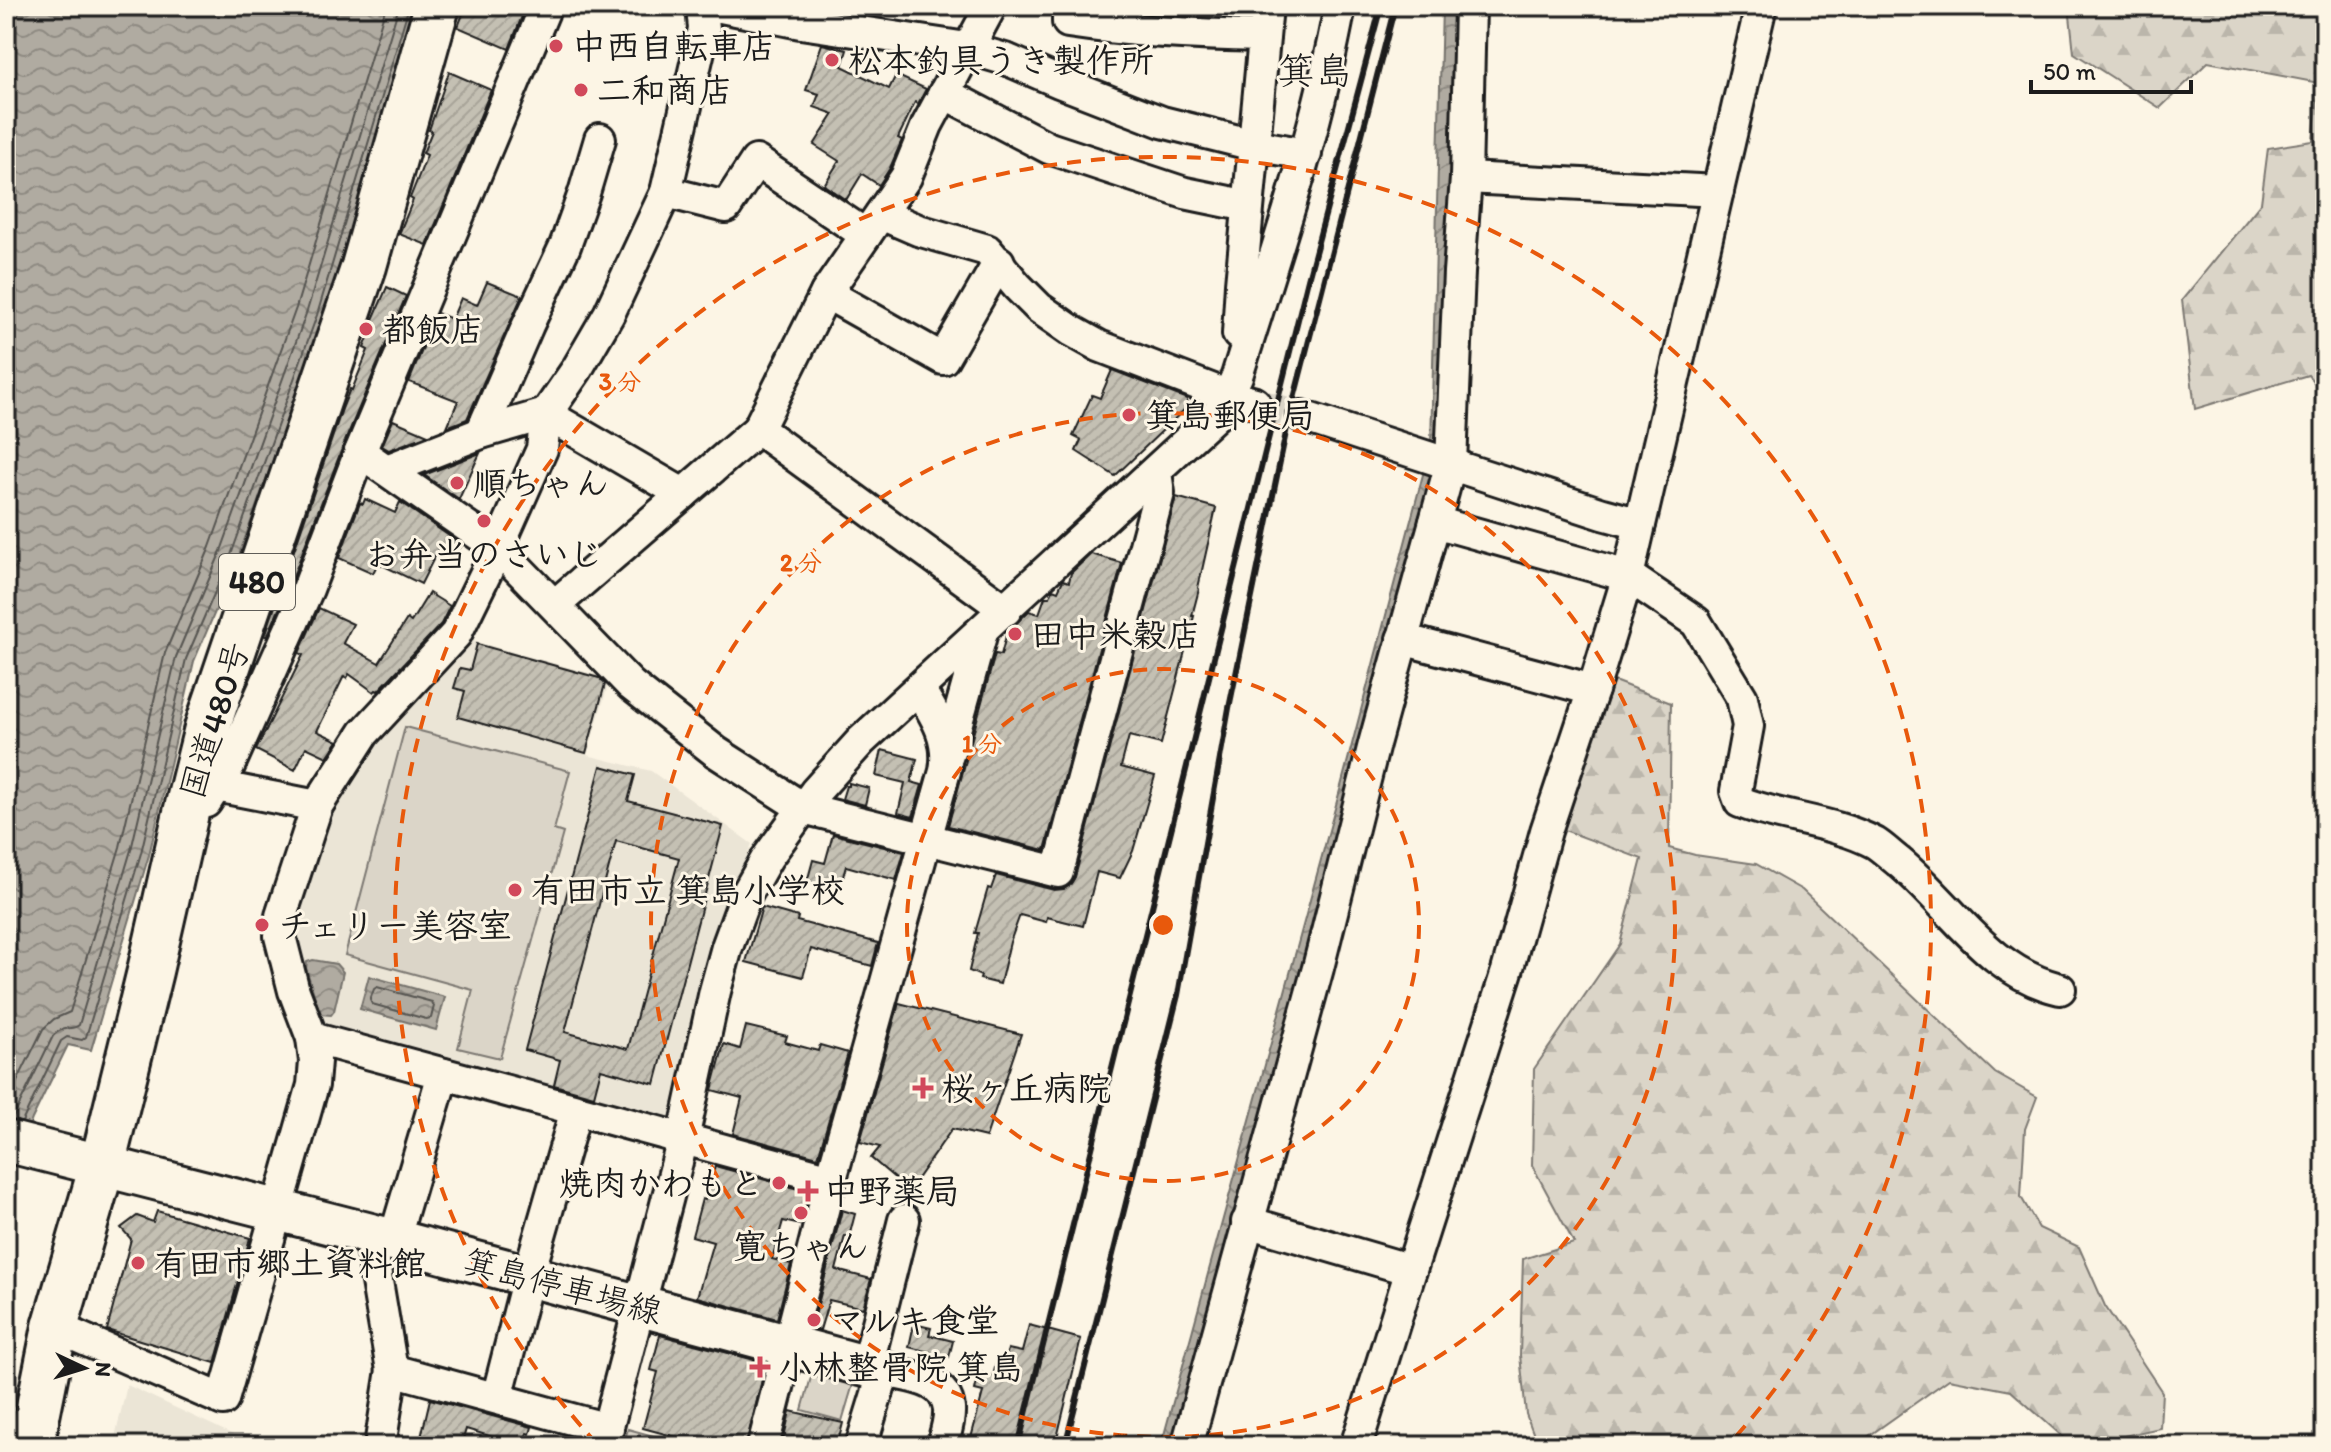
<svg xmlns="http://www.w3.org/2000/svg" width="2331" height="1452" font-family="Itim,'Klee One',sans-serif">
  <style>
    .built { fill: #ebe5d6 }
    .grass { fill: #dbd5c8; stroke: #7c7872; stroke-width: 2 }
    .forest { fill: url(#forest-firs); stroke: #7c7872; stroke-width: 2 }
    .water { fill: url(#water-waves); stroke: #75726c; stroke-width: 2 }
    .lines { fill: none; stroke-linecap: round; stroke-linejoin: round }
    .shore { stroke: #575551; stroke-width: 2 }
    .building { fill: url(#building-hatch); stroke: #1c1c1c; stroke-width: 2; fill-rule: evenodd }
    .minor-tunnel { stroke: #dad4c7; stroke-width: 30; stroke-dasharray: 30 15; stroke-linecap: butt }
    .minor-casing { stroke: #1c1c1c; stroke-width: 36 }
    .major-casing { stroke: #1c1c1c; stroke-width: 46 }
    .highway-casing { stroke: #1c1c1c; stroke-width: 50 }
    .minor { stroke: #fcf5e5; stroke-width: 30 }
    .major { stroke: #fcf5e5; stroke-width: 40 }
    .highway { stroke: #fcf5e5; stroke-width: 44 }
    .rail { stroke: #1c1c1c; stroke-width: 6 }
    .ring { fill: none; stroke: #e8590c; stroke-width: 4; stroke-dasharray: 14 10 }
    .poi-dot { fill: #d1495b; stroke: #fcf5e5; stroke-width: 3 }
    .labels { text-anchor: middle; stroke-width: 6; stroke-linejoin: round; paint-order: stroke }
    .shield { fill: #fcf5e5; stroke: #5f5d58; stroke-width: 2 }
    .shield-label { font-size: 32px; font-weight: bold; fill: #1c1c1c }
    .poi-label { font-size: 34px; font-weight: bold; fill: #1c1c1c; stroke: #fcf5e5; text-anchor: start }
    .street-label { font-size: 34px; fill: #1c1c1c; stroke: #fcf5e5 }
    .quarter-label { font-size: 38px; fill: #1c1c1c; stroke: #fcf5e5 }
    .centre { fill: #e8590c; stroke: #fcf5e5; stroke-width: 4 }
    .ring-label { font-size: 24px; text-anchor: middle; font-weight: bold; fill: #e8590c; stroke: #fcf5e5; stroke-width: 6; stroke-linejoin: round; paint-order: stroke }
  </style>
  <defs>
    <pattern id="forest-firs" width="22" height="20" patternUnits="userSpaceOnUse" patternTransform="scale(2)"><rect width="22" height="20" fill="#dbd5c8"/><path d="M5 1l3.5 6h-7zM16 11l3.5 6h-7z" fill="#bbb6ab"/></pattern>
    <pattern id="water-waves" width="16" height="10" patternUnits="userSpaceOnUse" patternTransform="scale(2)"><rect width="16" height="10" fill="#b0aba1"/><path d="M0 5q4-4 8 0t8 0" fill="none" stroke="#8e8a82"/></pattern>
    <pattern id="building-hatch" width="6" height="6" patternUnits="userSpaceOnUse" patternTransform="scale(2)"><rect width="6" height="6" fill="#c4c0b3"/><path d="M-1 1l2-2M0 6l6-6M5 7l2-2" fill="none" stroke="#a8a499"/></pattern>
  </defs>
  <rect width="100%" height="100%" fill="#fcf5e5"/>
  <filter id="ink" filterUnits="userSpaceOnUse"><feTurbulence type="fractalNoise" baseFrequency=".0125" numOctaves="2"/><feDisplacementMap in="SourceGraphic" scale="16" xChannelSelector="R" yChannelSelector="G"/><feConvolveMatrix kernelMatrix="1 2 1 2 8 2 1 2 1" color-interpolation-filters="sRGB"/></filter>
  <g filter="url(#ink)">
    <g class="built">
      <path d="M469,640L610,679L587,755L651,771L752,844L724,906L708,957L683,1064L672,1126L326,1034L289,939L333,799L358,762Z"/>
      <path d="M127,1385L257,1446H113Z"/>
    </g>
    <g class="grass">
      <path d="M405,727L570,771L554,830L563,833L500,1058L458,1048L473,990L345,955Z"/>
      <path d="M813,1370L854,1381L842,1421L802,1410Z"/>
      <path d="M628,1429L690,1446H623Z"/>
    </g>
    <g class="forest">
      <path d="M2069,6H2325V396L2308,375L2195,409L2182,300L2261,203L2268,148L2313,141L2319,83L2208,62L2160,108L2074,53Z"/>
      <path d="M1614,681L1671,703L1669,848L1695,855L1756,864L1802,890L1995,1073L2037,1097L2025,1129L2021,1197L2039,1228L2079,1247L2105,1306L2162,1392L2160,1428L2105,1440L2102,1446H2073L2011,1391L1949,1379L1866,1438L1762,1444L1760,1446H1538L1526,1414L1520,1355L1523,1259L1574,1243L1532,1165L1534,1069L1620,944L1642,859L1556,827Z"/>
    </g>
    <g class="water">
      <path d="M6,6H417L324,317L238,558L194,661L149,855L91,1050L68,1045L32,1119L6,1192Z"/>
      <path d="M1442,6H1462L1447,432L1178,1446H1161L1340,790L1431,444Z"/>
      <path d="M313,960L336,964L343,972L334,1011L331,1015L320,1014L306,968L307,962Z"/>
      <path d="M369,976L445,997L436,1030L360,1009Z"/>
    </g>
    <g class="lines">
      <g class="shore">
        <path d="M377,987L432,1002L434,1006L431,1018L426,1019L372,1004L370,1000L374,989Z"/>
        <path d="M6,1104L43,1029L54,1019L70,1012L120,847L165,653L210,547L296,308L386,6"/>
        <path d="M12,1120L53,1036C62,1025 72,1031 79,1025L131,850L176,657L221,551L307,311L399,6"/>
        <path d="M22,1122L61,1041L67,1037L82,1040L86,1037L141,853L186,659L231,555L317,315L409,6"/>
      </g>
    </g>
    <g class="building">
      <path d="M466,6H526L509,49L458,27Z"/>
      <path d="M822,44L847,50L842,66L889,89L896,75L926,89L918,104L915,102L898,138L902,140L890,168L879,185L862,174L846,200L824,185L839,161L814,145L834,114L814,107L819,94L806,90Z"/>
      <path d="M449,72L491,90L427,245L399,234L413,200L410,198L427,155L423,153L432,131L429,130Z"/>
      <path d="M487,282L522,296L467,419L447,427L458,401L409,382L437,313L452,319L461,298L477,305Z"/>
      <path d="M387,287L406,296L343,446L291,582L267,637L265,636L342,409L350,389L352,390L368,350L364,348L373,325L371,324Z"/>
      <path d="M1112,370L1187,399V407L1115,476L1076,451L1081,440L1073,436L1092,395L1100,398Z"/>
      <path d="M393,420L428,435L389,450L382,446Z"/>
      <path d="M480,453L459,499L424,475Z"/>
      <path d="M1176,497L1216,508L1198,588L1199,589L1192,616H1194L1161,744L1129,736L1121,767L1155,776L1133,851L1120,878L1097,872L1083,926L1047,917L1046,922L1020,915L1010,942L1000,984L980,979L981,976L969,971L978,933H975L988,888L991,889L996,875L1054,890L1064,889L1070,885L1075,877Z"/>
      <path d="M365,499L395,513L400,502L462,545L454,556L440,546L421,584L378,563L373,573L339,558L360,503L363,504Z"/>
      <path d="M1091,554L1122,563L1045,850L948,826L995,654L1001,655L1007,632L1029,611L1039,614L1045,597H1050L1053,589L1058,591L1063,580L1069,582L1071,573Z"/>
      <path d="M429,593L450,606L441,624L378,691L376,690L374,692L349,674L347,678L344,676L317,731L338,741L327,757L306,747L295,770L256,750L303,655L299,653L319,608L353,624L343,643L379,663L407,619L411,622Z"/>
      <path d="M477,644L599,678L605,684L586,753L458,717L465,691L454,688L460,668L470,670Z"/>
      <path d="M882,750L917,759L911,782L922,785L913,817L898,813L905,783L876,776Z"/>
      <path d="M601,766L635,775L628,801L723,826L655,1084L601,1069L594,1096L554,1085L560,1060L525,1050ZM616,841L679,858L628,1049L565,1032Z"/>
      <path d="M849,783L869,788L865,805L842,799L846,786H849Z"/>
      <path d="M833,834L904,852L896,880L846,866L839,891L807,882L813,860L825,863Z"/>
      <path d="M762,907L798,917L797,921L878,943L872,966L811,949L803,977L746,962Z"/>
      <path d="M899,1003L1021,1034L986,1137L952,1129L909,1190L871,1158L880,1147L860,1142Z"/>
      <path d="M746,1026L787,1036L785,1042L818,1051L820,1045L848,1053L818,1157L733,1134L742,1098L712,1090L724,1044L740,1049Z"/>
      <path d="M715,1166L809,1192L801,1225L783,1221L772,1259L791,1264L777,1319L697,1297L713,1242L692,1236L702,1199L705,1200Z"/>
      <path d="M842,1210L855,1214L849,1237L845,1236L836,1270L871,1279L863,1308L829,1300L820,1330L812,1328Z"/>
      <path d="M157,1211L250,1238L215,1363L107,1330L131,1239L121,1228L137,1216L153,1222Z"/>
      <path d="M914,1324L931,1328L929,1335L953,1341L949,1357L909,1347Z"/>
      <path d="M1029,1325L1081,1339L1055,1446H969L983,1392L975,1390L979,1372L993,1376L996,1364L1004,1366L1008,1349L1022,1352Z"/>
      <path d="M660,1335L766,1363L746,1446H709L643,1428L658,1372L651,1370Z"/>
      <path d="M430,1399L532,1427L530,1434L527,1433L524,1442L514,1439L513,1443L466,1429L461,1446H419Z"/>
      <path d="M790,1411L843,1423L837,1446H782Z"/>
    </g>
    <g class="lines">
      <path class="minor-tunnel" d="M1255,403L1302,416"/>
      <defs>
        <g id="minor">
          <path d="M716,6L801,23L967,48L1008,60L1059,82L1162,122L1254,145L1306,154"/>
          <path d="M991,6L927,125L906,177L826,293L758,429L1006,610"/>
          <path d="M1068,6V22C1133,32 1198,35 1264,36"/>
          <path d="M1761,6L1628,576L1696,622L1742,698L1748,726L1736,791L1740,802C1783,819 1833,821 1875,843C1883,848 1891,856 1899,862C1952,906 1988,972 2060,989"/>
          <path d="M944,93L1049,148L1185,193L1248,206"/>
          <path d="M1466,178L1718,191"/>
          <path d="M666,192L726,207L756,161L866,235"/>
          <path d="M881,214L918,230L987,250L1017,286L1039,308L1072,331L1099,346L1229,396L1255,403"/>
          <path d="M826,293L943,359L999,262"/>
          <path d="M1238,334L1241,284L1267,6"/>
          <path d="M1302,416L1603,514L1640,524"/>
          <path d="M481,433L528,325L565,246L584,193L600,139"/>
          <path d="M360,452L498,548L631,685L716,752L803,808L1058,872L1159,493L1156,472"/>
          <path d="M387,470L481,433L546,414L683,494"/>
          <path d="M1435,522L1628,576L1593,690"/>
          <path d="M555,605L758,429"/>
          <path d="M1402,639L1593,690L1546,831L1507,971L1411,1270"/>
          <path d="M948,755L982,632"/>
          <path d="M216,786L317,806L364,733L456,634L498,548L542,449L546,414L577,369L609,314L666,192L704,29L702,6"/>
          <path d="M206,802L230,764L308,589L360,452L546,6"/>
          <path d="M312,1038L831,1179"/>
          <path d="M1247,1222L1411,1270L1356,1446"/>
          <path d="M369,1234L392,1370L608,1429"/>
          <path d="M394,1240L443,1074"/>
          <path d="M55,1327L223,1400L313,1085L315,1061L312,1038L294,991L280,936L281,916L317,806"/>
          <path d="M867,1367L904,1220"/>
          <path d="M497,1398L528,1277L576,1110"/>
          <path d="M380,1446L392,1370"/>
          <path d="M603,1446L683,1139L715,991L727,947L746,895L767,858L815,792L861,741L1219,412L1225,403L1237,376C1275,254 1317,132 1340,6"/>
          <path d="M763,1446L831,1179L945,771C951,738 935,715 919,689"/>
          <path d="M861,1446L884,1371C908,1377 946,1378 949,1409C950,1421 945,1435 942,1446"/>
          <path d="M1187,1446L1318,968L1374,744L1451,463L1459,272L1466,178L1470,6"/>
        </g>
        <path id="major" d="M6,1141L394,1240L884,1371"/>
        <path id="highway" d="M31,1446L55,1327L102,1166L150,971L186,813L207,728L364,266L437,6"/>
      </defs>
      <use href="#minor" class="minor-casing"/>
      <use href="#major" class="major-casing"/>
      <use href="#highway" class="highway-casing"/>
      <use href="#minor" class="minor"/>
      <use href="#major" class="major"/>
      <use href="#highway" class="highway"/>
      <g class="rail">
        <path d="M1018,1446L1308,279L1381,6"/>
        <path d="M1065,1446L1178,995L1229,708L1289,418L1395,6"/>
      </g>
    </g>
  </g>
  <g class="ring">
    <circle cx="1163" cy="925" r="256"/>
    <circle cx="1163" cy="925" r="512"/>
    <path d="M597 1444A768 768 0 1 1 1729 1444"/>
  </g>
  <g class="poi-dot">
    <circle cx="556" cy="46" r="8"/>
    <circle cx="832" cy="60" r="8"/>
    <circle cx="581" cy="90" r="8"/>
    <circle cx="366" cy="329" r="8"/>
    <circle cx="1129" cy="415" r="8"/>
    <circle cx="457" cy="483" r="8"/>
    <circle cx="484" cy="521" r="8"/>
    <circle cx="1015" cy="634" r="8"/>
    <circle cx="515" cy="890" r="8"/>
    <circle cx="262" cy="925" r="8"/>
    <path d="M919 1076h8v8h8v8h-8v8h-8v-8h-8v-8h8z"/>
    <circle cx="779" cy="1183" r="8"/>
    <path d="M804 1179h8v8h8v8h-8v8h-8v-8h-8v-8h8z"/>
    <circle cx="801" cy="1213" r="8"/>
    <circle cx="138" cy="1263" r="8"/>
    <circle cx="814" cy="1320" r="8"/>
    <path d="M756 1355h8v8h8v8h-8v8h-8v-8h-8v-8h8z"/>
  </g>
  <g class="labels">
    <rect class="shield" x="219" y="554" width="76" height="56" rx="6"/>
    <g class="shield-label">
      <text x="257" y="593">480</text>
    </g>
    <g class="poi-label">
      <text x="572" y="58">中西自転車店</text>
      <text x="848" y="72">松本釣具うき製作所</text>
      <text x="597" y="102">二和商店</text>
      <text x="382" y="341">都飯店</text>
      <text x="1145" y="427">箕島郵便局</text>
      <text x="473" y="495">順ちゃん</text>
      <text x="484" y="566" text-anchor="middle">お弁当のさいじ</text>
      <text x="1031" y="646">田中米穀店</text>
      <text x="531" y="902">有田市立 箕島小学校</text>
      <text x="278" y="937">チェリー美容室</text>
      <text x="941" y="1100">桜ヶ丘病院</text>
      <text x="763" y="1195" text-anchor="end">焼肉かわもと</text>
      <text x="824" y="1203">中野薬局</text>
      <text x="801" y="1258" text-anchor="middle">寛ちゃん</text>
      <text x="154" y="1275">有田市郷土資料館</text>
      <text x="830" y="1332">マルキ食堂</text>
      <text x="778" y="1379">小林整骨院 箕島</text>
    </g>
    <g class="street-label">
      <text transform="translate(214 720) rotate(-73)" y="12">国道480号</text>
      <text transform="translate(563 1286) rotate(15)" y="12">箕島停車場線</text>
    </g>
    <g class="quarter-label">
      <text x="1315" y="84">箕島</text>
    </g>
  </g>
  <circle cx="1163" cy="925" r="12" class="centre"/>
  <g class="ring-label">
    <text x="620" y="390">3 分</text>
    <text x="801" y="571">2 分</text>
    <text x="982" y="752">1 分</text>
  </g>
  <rect width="2331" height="1452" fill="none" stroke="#fcf5e5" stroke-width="32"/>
  <rect x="16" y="16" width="2299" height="1420" fill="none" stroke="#1c1c1c" stroke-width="3" filter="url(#ink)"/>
  <g transform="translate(84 1368) rotate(94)" stroke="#fcf5e5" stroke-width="6" paint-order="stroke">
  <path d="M0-6L14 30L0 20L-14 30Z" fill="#1c1c1c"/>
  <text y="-12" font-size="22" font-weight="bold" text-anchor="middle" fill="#1c1c1c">N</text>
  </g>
  <path d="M2031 80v12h160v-12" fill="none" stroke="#1c1c1c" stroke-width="4"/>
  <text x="2043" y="80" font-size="24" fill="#1c1c1c" stroke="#fcf5e5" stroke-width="6" paint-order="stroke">50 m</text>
</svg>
